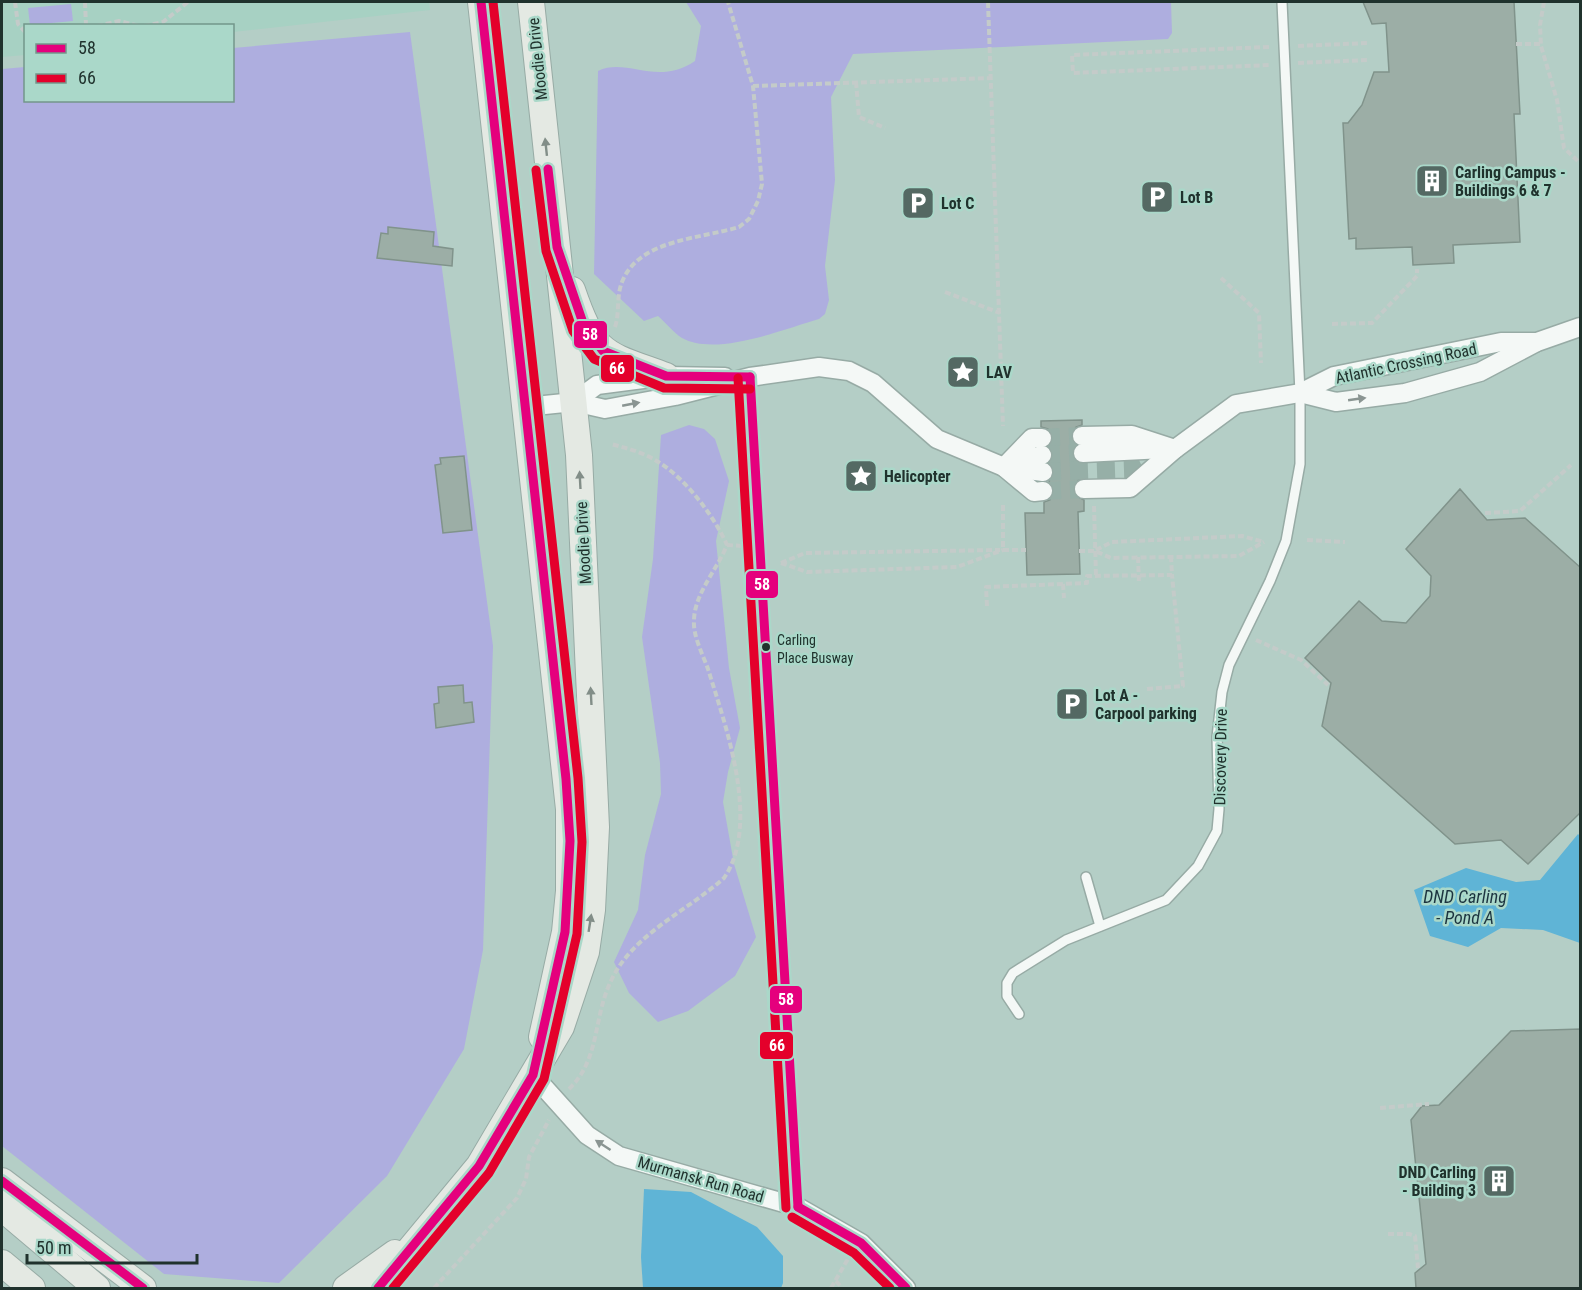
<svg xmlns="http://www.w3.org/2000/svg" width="1582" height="1290" font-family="'Roboto Condensed',sans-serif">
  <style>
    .built { fill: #a7d1c3 }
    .green { fill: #aeaedf }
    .water { fill: #5fb4d6 }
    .building { fill: #9caea6; stroke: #80938b; stroke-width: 1.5 }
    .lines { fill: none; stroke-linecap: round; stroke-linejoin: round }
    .street-tunnel { stroke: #96afa7; stroke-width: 18; stroke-dasharray: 18 9; stroke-linecap: butt }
    .lane-casing { stroke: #97aba5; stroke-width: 12 }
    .street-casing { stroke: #97aba5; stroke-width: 21 }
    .secondary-casing { stroke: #97aba5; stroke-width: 28 }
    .path { stroke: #c4cbc9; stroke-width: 4; stroke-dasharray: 6 3; stroke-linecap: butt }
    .lane { stroke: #f4f8f6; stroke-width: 9 }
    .street { stroke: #f4f8f6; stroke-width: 18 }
    .secondary { stroke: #e4e9e3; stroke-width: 26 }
    .bus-1-casing { stroke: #aad8c9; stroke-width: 14 }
    .bus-2-casing { stroke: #aad8c9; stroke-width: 14 }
    .bus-1 { stroke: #e5007d; stroke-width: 9 }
    .bus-2 { stroke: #e4002b; stroke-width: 9 }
    .oneway { fill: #828e88 }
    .oneway2 { fill: #8a9592 }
    .bus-dot { fill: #20322d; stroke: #aad8c9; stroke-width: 2 }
    .labels { text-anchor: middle; stroke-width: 5; stroke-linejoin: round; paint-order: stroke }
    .bus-label { font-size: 14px; fill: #20322d; stroke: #aad8c9; text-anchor: start }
    .street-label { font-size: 16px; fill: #20322d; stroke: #aad8c9 }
    .poi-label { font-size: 16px; font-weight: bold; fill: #20322d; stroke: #aad8c9; text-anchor: start }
    .water-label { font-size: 18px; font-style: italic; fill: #1c3440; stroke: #aad8c9 }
    .line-badge { stroke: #aad8c9; stroke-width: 2 }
    .badge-label { font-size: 16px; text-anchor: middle; font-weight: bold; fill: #fff }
  </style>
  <rect width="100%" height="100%" fill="#b4cec6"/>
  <path class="built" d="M2,2H429L430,10L233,32L232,26H26L25,55L2,57Z"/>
  <g class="green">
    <path d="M686,2H1171L1172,33L1168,39L853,54L831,97L835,180L825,266L829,300L825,314L819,319C784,329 716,357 682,338C674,333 666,323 658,316L644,321L594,274L598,71C627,57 657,87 695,61L701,26Z"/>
    <path d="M71,4L73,21L30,25L28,8Z"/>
    <path d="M410,32L493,646L483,950L464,1049L387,1176L279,1283L164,1274L2,1146V69L25,67L26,100H232L233,48Z"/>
    <path d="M689,425L704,429L715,439L729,481L716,541L729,668L740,728L728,772L723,802L734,864L756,937L735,976L688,1011L658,1022L629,993L614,962L638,910L645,855L661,794L660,763L642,637L653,559L661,435Z"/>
  </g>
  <g class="water">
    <path d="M1578,834L1580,836V943L1543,930L1501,928L1468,947L1430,936L1414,890L1466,868L1516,882L1540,880Z"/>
    <path d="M644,1189L691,1192L757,1227L783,1256V1283L781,1288H643L641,1257Z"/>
  </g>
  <g class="building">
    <path d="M1363,2H1514L1520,114H1514L1520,242L1453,245L1454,263L1413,265L1412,247L1356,249V238L1349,239L1343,123H1348L1362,105L1374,72H1389L1386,23L1372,24Z"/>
    <path d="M388,227L434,232L433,246L453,249L452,266L377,258L381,233L388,234Z"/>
    <path d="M1082,420V425L1076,427L1071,436L1076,445L1072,453L1073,459L1083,464L1084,478L1078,480L1073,489L1075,495L1084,500V511L1078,512L1080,574L1027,575L1025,513H1044V502L1050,500L1054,490L1049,481L1054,473L1050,463L1053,452L1049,446L1053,437L1048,429L1041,427V421Z"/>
    <path d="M464,456L472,530L443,533L435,465L441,464L440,458Z"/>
    <path d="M1460,489L1487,520L1525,518L1581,568V812L1528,864L1501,840L1455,844L1322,726L1331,683L1305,658L1359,601L1382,621L1406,623L1430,596L1431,576L1406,549Z"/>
    <path d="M463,685L464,703L472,702L474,722L436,728L434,704L439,703L438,687Z"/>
    <path d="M1581,1029V1288H1416L1415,1273L1426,1264L1411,1120L1422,1106L1439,1105L1511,1031Z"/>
  </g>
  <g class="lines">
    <g class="street-tunnel">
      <path d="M1042,438L1082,436"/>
      <path d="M1042,455L1083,453"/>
      <path d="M1043,472L1130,469L1169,451"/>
      <path d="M1043,491L1084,489"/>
    </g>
    <defs>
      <g id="lane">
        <path d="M750,377L798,1207"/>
        <path d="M1086,877L1100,926"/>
        <path d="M1019,1014L1007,996V983L1013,973L1066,940L1166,900L1198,866L1217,831L1219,809L1217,737L1222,692L1229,665L1270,581L1286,541L1300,464V393L1282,2"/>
      </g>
      <g id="street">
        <path d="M1300,393L1336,402L1405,393L1480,372L1535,343"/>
        <path d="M574,402L597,385L666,376L725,377"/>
        <path d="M525,407L574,402L605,409L675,396L750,377L819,367L849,371L873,383L937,439L1004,467L1043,472"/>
        <path d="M1082,436L1132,435L1175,449"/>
        <path d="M1083,453L1164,449"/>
        <path d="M1011,464L1042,455"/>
        <path d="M1004,467L1032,438H1042"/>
        <path d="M1005,468L1034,492L1043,491"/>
        <path d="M1084,489L1130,488L1175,449L1236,404L1300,393L1334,376L1501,342H1537L1580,327"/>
        <path d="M533,1075L587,1135L619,1156L798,1207L861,1243L906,1288"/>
      </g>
      <g id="secondary">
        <path d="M481,2L569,809V891L565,932L542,1037"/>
        <path d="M572,290C595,357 604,353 666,376"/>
        <path d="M2,1181L143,1288"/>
        <path d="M2,1208L97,1288"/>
        <path d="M2,1263L32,1288"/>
        <path d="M346,1288L395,1253"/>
        <path d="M378,1288L479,1166L561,1027L586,952L592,910L596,827L579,455L531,2"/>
      </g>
    </defs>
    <use href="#lane" class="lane-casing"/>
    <use href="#street" class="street-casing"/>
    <use href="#secondary" class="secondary-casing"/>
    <g class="path">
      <path d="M15,2L18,24L26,33"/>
      <path d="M85,2L86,26"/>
      <path d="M988,2L1003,426"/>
      <path d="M1544,2L1540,25L1541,46L1557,100L1564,148L1580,163"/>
      <path d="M97,26L119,21L140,26"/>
      <path d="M144,26L163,22L188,2"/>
      <path d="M1516,44H1542"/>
      <path d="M1298,46L1369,43"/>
      <path d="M1269,47L1072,55L1073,73L1270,65"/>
      <path d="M1298,63L1369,60"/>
      <path d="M856,82L859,117L885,128"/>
      <path d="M753,86L992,78"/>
      <path d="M1221,278L1259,313L1261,363"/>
      <path d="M945,292L1000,313"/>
      <path d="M1332,324L1372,323L1417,276V269"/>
      <path d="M615,327C620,312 616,297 622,282C639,239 700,239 739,227L749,219L758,201L762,184L753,86L728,2"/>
      <path d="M1003,505V550H1026"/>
      <path d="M1094,506L1096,576"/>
      <path d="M1485,513L1520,511L1571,465"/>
      <path d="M1307,540L1345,542"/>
      <path d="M727,545L743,546V550"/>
      <path d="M1096,550L1112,542L1242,536L1264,542"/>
      <path d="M1079,551H1095L1111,558L1239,556L1264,542"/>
      <path d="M1138,557L1139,583"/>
      <path d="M781,563L807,572L957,567L1003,550"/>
      <path d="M781,563L805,553L1000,550"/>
      <path d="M1063,584L1064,598"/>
      <path d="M987,606L986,587L1087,583V576L1172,575L1171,557"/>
      <path d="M1256,640L1301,660L1328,685"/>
      <path d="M1147,689L1183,686L1172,575"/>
      <path d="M569,1089C600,1059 593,1020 610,983C631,935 686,912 724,878C761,824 726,727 708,669C703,655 693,636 694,621C694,594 717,570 727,545C714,516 684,476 655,460C642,452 626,448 611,444"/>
      <path d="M1380,1108L1429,1104"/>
      <path d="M1388,1234H1409L1415,1236L1418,1268"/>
      <path d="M836,1281L842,1288"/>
      <path d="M434,1288L517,1198L526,1179L529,1157L549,1120"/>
      <path d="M831,1288L849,1257"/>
    </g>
    <use href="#lane" class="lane"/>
    <use href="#street" class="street"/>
    <use href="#secondary" class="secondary"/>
    <defs>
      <g id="bus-1">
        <path d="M548,169L557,247L584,326L603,351L666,376L750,377"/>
        <path d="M750,377L798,1207"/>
        <path d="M2,1181L143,1288"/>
        <path d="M798,1207L861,1243L906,1288"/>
        <path d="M378,1288L479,1166L533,1075L565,932L570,841L566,779L481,2"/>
      </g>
      <g id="bus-2">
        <path d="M536,170L546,251L573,331L594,359L664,388L750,389"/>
        <path d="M738,378L786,1208"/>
        <path d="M792,1217L854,1253L890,1288"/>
        <path d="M393,1288L489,1173L544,1079L577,934L582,842L578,778L493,2"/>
      </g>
    </defs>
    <use href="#bus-1" class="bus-1-casing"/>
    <use href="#bus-2" class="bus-2-casing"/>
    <use href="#bus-1" class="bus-1"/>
    <use href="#bus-2" class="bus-2"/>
  </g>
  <defs><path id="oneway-solid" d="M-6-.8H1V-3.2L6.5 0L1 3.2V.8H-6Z" transform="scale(1.5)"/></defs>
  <g class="oneway">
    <use href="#oneway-solid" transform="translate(546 147) rotate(-96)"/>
    <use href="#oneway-solid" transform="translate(580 480) rotate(-93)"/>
    <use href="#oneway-solid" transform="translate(591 696) rotate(-93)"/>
    <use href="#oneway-solid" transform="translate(590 923) rotate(-81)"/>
  </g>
  <g class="oneway2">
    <use href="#oneway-solid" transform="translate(1357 399) rotate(-8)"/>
    <use href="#oneway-solid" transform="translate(631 404) rotate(-11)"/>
    <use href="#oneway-solid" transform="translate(603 1145) rotate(-147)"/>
  </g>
  <defs>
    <symbol id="building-square" viewBox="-11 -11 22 22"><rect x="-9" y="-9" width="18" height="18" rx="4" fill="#546963" stroke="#aad8c9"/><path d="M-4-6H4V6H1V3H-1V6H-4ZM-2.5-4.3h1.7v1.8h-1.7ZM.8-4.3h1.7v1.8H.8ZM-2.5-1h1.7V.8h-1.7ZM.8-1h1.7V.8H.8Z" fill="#fff"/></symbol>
    <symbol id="parking-square" viewBox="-11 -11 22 22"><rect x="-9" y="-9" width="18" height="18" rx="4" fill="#546963" stroke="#aad8c9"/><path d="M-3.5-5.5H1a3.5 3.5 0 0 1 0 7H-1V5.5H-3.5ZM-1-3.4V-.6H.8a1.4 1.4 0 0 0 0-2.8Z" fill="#fff"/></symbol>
    <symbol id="sight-square" viewBox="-11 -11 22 22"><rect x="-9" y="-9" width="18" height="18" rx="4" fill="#546963" stroke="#aad8c9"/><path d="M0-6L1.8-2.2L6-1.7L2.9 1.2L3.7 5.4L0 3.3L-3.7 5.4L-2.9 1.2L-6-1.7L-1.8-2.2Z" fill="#fff"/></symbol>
  </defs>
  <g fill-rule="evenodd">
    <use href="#building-square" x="1413" y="162" width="38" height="38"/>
    <use href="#parking-square" x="1138" y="178" width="38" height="38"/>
    <use href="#parking-square" x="899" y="184" width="38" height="38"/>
    <use href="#sight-square" x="944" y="353" width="38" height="38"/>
    <use href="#sight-square" x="842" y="457" width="38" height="38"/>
    <use href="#parking-square" x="1053" y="685" width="38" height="38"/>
    <use href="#building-square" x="1480" y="1162" width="38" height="38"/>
  </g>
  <circle class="bus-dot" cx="766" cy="647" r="5"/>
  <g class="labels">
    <g class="bus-label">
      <text x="777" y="645">Carling<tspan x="777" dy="18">Place Busway</tspan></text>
    </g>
    <g class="street-label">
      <text transform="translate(537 59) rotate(-96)" y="6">Moodie Drive</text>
      <text transform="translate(1406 363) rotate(-12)" y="6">Atlantic Crossing Road</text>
      <text transform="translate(583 543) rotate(-93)" y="6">Moodie Drive</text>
      <text transform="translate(1220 757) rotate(-89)" y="6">Discovery Drive</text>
      <text transform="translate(701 1179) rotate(16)" y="6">Murmansk Run Road</text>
    </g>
    <g class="poi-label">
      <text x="1455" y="178">Carling Campus -<tspan x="1455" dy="18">Buildings 6 &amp; 7</tspan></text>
      <text x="1180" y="203">Lot B</text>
      <text x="941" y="209">Lot C</text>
      <text x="986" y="378">LAV</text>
      <text x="884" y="482">Helicopter</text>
      <text x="1095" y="701">Lot A -<tspan x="1095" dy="18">Carpool parking</tspan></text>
      <text x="1476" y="1178" text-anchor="end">DND Carling<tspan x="1476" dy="18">- Building 3</tspan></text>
    </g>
    <g class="water-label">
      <text x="1465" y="903">DND Carling<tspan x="1465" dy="21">- Pond A</tspan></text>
    </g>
  </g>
  <g class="line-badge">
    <rect x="573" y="320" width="35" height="29" rx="6" fill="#e5007d"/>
    <rect x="600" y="354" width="35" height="29" rx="6" fill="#e4002b"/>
    <rect x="745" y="570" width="34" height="29" rx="6" fill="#e5007d"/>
    <rect x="769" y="985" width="34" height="29" rx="6" fill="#e5007d"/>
    <rect x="759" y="1031" width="35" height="29" rx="6" fill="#e4002b"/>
  </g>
  <g class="badge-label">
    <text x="590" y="340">58</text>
    <text x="617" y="374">66</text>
    <text x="762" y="590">58</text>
    <text x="786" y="1005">58</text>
    <text x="777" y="1051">66</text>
  </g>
  <rect width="1582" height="1290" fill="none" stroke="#20322d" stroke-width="6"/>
  <rect x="24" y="24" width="210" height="78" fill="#aad8c9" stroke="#73968b" stroke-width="1.5"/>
  <rect x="36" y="44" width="30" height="9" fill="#e5007d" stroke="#73968b" stroke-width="1.5"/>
  <text x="78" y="54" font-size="18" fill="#20322d">58</text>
  <rect x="36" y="74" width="30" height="9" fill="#e4002b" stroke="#73968b" stroke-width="1.5"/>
  <text x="78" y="84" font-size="18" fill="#20322d">66</text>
  <path d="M27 1254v9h170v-9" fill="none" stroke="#20322d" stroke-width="3"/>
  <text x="36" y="1254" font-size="18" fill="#20322d" stroke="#aad8c9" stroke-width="4.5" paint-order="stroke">50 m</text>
</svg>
